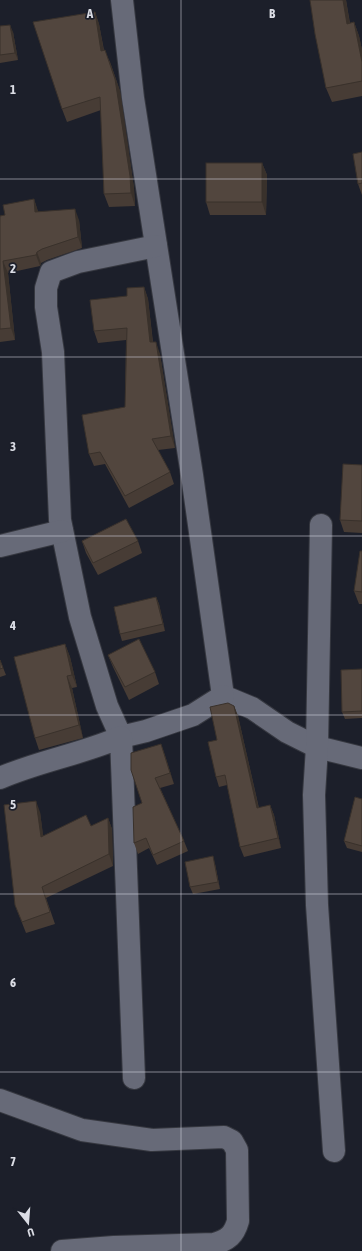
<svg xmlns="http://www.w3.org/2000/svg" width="362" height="1251" font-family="'Asap Condensed',sans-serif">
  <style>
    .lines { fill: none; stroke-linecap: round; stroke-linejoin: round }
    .minor-casing { stroke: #363840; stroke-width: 24 }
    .minor { stroke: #676a78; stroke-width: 22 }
    .wall { fill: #473c35 }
    .shaded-wall { fill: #39312b }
    .building { fill: #52463e; stroke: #39312b }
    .grid { fill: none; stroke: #dbdde5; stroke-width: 1; stroke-opacity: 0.55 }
    .grid-label { font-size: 13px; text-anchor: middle; font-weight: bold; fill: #dbdde5; stroke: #1c1f2a; stroke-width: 3.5; stroke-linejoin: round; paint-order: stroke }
  </style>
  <rect width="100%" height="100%" fill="#1c1f2a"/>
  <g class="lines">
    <defs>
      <g id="minor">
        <path d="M122,0L133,98L192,475L223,696L252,708L287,732L317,747L362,758"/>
        <path d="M156,246L78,262L51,272L46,288V307L53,352L60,520L80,617L107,706L121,737L146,731L193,715L223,696"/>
        <path d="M321,525L317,747L314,795L317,905L334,1151"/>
        <path d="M0,546L62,531"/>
        <path d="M0,778C39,761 82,754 121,737L134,1078"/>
        <path d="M0,1100L82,1130L152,1140L224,1137L232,1141L237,1150L238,1221C234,1235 228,1240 214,1244L114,1247L62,1251"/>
      </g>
    </defs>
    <use href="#minor" class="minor-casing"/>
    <use href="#minor" class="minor"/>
  </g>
  <g class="wall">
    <path d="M310,0H346L350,23L354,22L359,36L362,50V96L332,102L326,88Z"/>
    <path d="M95,12L99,24L104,50L110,62L120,91L134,188L135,206L109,207L104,194L101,110L67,122L62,109Z"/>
    <path d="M0,26L13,32L18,60L0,63Z"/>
    <path d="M362,152V195L358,184Z"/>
    <path d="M262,163L267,175L266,215H210L206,202Z"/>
    <path d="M34,199L38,212L79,220L82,248L47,260L41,263L40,266L8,273L15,340L0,342V216L5,215Z"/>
    <path d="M144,287L148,299L153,342L160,354L175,448L158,450L170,472L174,484L129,508L105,464L94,466L89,454L125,407L126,340L98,343L94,331L127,296Z"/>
    <path d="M362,465V533L344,532L340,520Z"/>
    <path d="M82,541H138L142,553L98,575L86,553Z"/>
    <path d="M362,551V604H359L354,591Z"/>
    <path d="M156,597L159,604L165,631L122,641L120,634Z"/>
    <path d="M65,644L70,657L77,687L72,688L83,738L39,750L35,738Z"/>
    <path d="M108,655L155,672L159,684L129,700L113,667Z"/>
    <path d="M0,660L6,675L0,677Z"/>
    <path d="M362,669V718L345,719L342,712Z"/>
    <path d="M234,706L238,716L259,808L270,805L274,815L281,848L244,857L240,847L227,785L219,787L216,777L217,740Z"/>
    <path d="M161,744L174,784L160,788L184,841L188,851L157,865L149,848L138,854L134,843L142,803Z"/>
    <path d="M362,799V852L347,848L344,841Z"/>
    <path d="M40,812L43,836L91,826L108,818L112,829L113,866L46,898L55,924L26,933L15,905Z"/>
    <path d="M215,864L220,889L193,894L190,887Z"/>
  </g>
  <g class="shaded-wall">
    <path d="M343,0H346L352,38L347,24Z"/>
    <path d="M95,12L99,24L106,63L101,51Z"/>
    <path d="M354,22L359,36L362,50V62Z"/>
    <path d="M10,25L13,32L18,60L15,53Z"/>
    <path d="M110,62L120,91L134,188L135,206L131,193Z"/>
    <path d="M262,163L267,175L266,215L262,202Z"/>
    <path d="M34,199L38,211L40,224L35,212Z"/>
    <path d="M75,209L79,220L82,248L78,237Z"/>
    <path d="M37,252L41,263L40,266L36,255Z"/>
    <path d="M3,261L8,273L15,340L11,328Z"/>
    <path d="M144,287L148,299L154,354L150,342Z"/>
    <path d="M156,342L160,354L175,448L171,436Z"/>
    <path d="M156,597L159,604L165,631L163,624Z"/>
    <path d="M65,644L70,657L77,687L72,675Z"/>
    <path d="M67,676L72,688L83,738L79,725Z"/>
    <path d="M234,706L238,716L261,818L257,808Z"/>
    <path d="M161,744L165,755L174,784L170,773Z"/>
    <path d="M36,801L40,812L45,849L41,837Z"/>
    <path d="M270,805L274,815L281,848L278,838Z"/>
    <path d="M108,818L112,829L113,866L109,854Z"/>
    <path d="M213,856L215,864L220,889L218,882Z"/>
  </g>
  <g class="building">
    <path d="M310,0H343L347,24L354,22L362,62V81L326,88L315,34Z"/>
    <path d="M95,12L101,51L105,50L115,79L130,176L131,193L104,194L100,97L62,109L33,22Z"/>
    <path d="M10,25L15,53L0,55V26Z"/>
    <path d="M362,152V183L358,184L353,154Z"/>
    <rect x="206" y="163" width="56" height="39"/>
    <path d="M34,199L35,212L75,209L78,237L42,249L37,252L36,255L3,261L11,328L0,329V216L5,215L3,205Z"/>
    <path d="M144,287L150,342H156L171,436L152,439L170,472L125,496L100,452L89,454L82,415L125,407L127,328L94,331L90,300L127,296V288Z"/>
    <path d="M343,464L362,465V521L340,520Z"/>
    <path d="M126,519L138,541L93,563L82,541Z"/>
    <path d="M360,551H362V592L354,591Z"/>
    <path d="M156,597L163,624L120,634L114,607Z"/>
    <path d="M139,639L155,672L125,687L108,655Z"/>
    <path d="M65,644L72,675L67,676L79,725L35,738L14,657Z"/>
    <path d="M0,660L3,668L0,669Z"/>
    <path d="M362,669V711L342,712L341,670Z"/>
    <path d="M228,703L234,706L257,808L270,805L278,838L240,847L225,775L216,777L208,742L217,740L210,707Z"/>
    <path d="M161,744L170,773L155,778L184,841L153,855L146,838L134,843L133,807L142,803L131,770V753Z"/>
    <path d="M355,797L362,799V846L344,841Z"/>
    <path d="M36,801L41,837L86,815L91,826L108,818L109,854L42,887L50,912L22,922L15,905L4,805Z"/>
    <path d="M213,856L218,882L190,887L185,862Z"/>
  </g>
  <path class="grid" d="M181,0V1251M0,179H362M0,357H362M0,536H362M0,715H362M0,894H362M0,1072H362"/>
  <g class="grid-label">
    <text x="90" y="18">A</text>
    <text x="272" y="18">B</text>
    <text x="13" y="94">1</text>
    <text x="13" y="273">2</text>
    <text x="13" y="451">3</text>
    <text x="13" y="630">4</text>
    <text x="13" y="809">5</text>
    <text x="13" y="987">6</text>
    <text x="13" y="1166">7</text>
  </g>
  <g transform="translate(28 1223) rotate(163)" stroke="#1c1f2a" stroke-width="3" paint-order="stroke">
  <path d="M0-3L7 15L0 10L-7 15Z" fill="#dbdde5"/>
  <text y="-6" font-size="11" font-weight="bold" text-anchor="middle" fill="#dbdde5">U</text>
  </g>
</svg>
